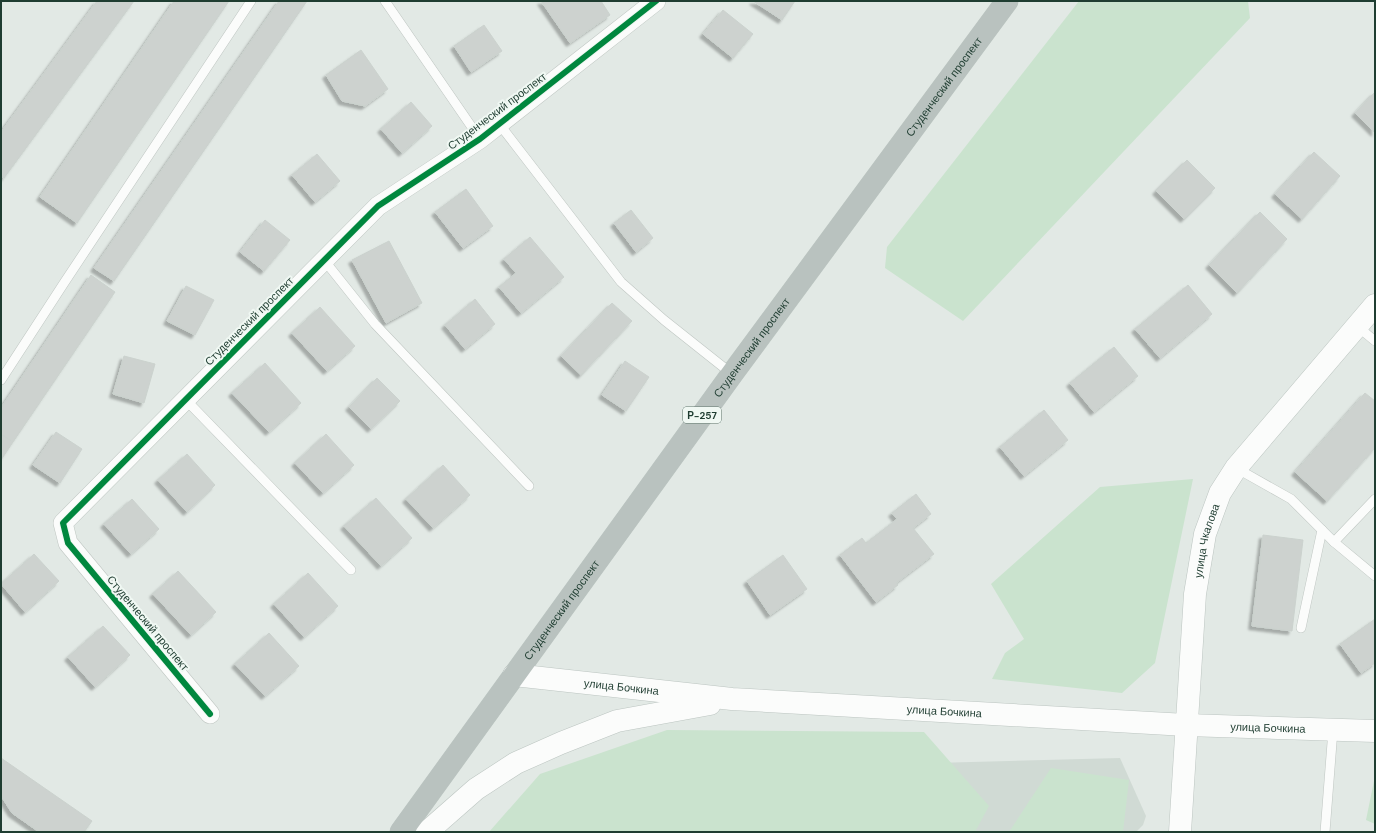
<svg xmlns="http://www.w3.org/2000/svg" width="1376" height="833" font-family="'DM Sans',sans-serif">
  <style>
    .built { fill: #d0dad4 }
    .green { fill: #cae3ce }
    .building { fill: #cdd2cf; stroke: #cbd2ce; filter: url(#shadow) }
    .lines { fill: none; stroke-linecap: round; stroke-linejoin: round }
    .lane-casing { stroke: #bfc6c2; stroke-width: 10 }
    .street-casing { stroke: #bfc6c2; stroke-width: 20 }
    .secondary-casing { stroke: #bcc5c1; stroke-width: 23 }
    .highway-casing { stroke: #bbc5c1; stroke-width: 23 }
    .lane { stroke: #fbfcfb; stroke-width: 9 }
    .street { stroke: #fbfcfb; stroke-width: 19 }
    .secondary { stroke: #fbfcfb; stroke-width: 22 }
    .highway { stroke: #b9c2bf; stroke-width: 22 }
    .cycleway-casing { stroke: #f0f8f3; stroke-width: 8 }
    .cycleway { stroke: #00873e; stroke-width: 6 }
    .labels { text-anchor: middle; stroke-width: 4; stroke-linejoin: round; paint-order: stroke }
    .shield { fill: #f0f8f3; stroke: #5e756b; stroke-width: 1 }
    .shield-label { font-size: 10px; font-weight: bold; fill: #1f3d31 }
    .street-label { font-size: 11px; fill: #1f3d31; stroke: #f0f8f3 }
  </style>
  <defs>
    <filter id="shadow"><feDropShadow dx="-3.5" dy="3.5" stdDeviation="1" flood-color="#0004"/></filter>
  </defs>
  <rect width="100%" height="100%" fill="#e2e9e5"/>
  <path class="built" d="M1120,758L1146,816L1143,825L1136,832H828L934,763Z"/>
  <g class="green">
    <path d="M1079,1H1248L1250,18L963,321L885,268L887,247Z"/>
    <path d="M1193,479L1155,663L1122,693L992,679L1005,653L1024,639L991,584L1100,487Z"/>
    <path d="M667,730L924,732L989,806L975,832H489L540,774Z"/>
    <path d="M1051,768L1129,780L1123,832H1009Z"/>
    <path d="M1375,776V824L1366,820Z"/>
  </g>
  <g class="building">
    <path d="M97,1H134L4,178L1,176V132Z"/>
    <path d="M174,1H229L77,223L40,197Z"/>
    <path d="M279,1H307L114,281L94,268Z"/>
    <path d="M541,1H601L610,15L570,43Z"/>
    <path d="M753,1H795L782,20Z"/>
    <path d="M723,10L753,34L733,58L703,34Z"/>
    <path d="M484,25L502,51L471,72L454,46Z"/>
    <path d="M361,50L388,89L365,106L342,101L326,75Z"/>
    <path d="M1375,92V133L1355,113Z"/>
    <path d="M411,102L432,126L402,153L381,129Z"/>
    <path d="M1314,152L1340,176L1302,219L1275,194Z"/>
    <path d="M317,154L340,181L315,202L292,175Z"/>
    <path d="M1187,160L1215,188L1184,219L1156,191Z"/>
    <path d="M466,189L493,226L463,248L435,212Z"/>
    <path d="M631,210L653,238L636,252L614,223Z"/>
    <path d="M1260,212L1287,239L1237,293L1209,265Z"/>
    <path d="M265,220L290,240L264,271L240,252Z"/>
    <path d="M530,237L564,277L521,313L499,287L516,273L504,259Z"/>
    <path d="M389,241L422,303L386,323L352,260Z"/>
    <path d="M91,275L115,292L13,442L1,434V408Z"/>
    <path d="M1188,285L1212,314L1160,358L1135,329Z"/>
    <path d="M186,286L214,300L195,335L167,321Z"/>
    <path d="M475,299L495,324L465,349L445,325Z"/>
    <path d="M612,303L632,321L581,375L561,356Z"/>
    <path d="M320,307L355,346L327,371L292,333Z"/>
    <path d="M1114,347L1138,376L1094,412L1070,383Z"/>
    <path d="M124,356L155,364L144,403L113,394Z"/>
    <path d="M625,361L649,377L626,411L602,395Z"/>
    <path d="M265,363L301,403L269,432L232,393Z"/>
    <path d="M377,378L400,401L371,429L349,407Z"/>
    <path d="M1365,393L1375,401V448L1327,501L1295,472Z"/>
    <path d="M1044,410L1068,440L1024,476L1000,447Z"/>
    <path d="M56,432L82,449L60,483L33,465Z"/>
    <path d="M1,434L13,442L1,460Z"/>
    <path d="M326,434L354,465L323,493L295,463Z"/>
    <path d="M187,454L215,485L187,512L158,480Z"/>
    <path d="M443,465L470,495L433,528L406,499Z"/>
    <path d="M916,494L931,514L913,528L934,554L896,583L898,585L876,602L840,555L862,538L866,543L897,519L892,513Z"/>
    <path d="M376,498L412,538L381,566L344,526Z"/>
    <path d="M132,499L159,529L131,554L104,524Z"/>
    <path d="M1263,535L1303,540L1292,631L1252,626Z"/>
    <path d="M34,554L59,581L25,612L1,584Z"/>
    <path d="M783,555L807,589L770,615L747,581Z"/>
    <path d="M178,571L216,612L191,635L153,594Z"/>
    <path d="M308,573L338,606L304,637L274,604Z"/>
    <path d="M1375,619V663L1361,673L1340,644Z"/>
    <path d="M103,626L130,655L95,687L68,657Z"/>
    <path d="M269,633L299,666L265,696L235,664Z"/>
    <path d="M1,758L92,821L84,832H39L12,813L1,796Z"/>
  </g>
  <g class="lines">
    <defs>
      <g id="lane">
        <path d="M385,1L480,139"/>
        <path d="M500,125L621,282L664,320L732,374"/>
        <path d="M324,260L375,324L529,486"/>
        <path d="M1357,326L1375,341"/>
        <path d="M1,380L64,283L251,1"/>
        <path d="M185,399L351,570"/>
        <path d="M1236,468L1291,499L1334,542L1375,576"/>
        <path d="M1334,542L1375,499"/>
        <path d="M1301,628L1322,530"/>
        <path d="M1325,832L1333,730"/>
      </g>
      <path id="street" d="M210,714L68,543L63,523L378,206L480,139L656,1"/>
      <g id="secondary">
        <path id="s1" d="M514,675L732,699L1186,725L1375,731"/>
        <path d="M427,832L476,789L516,763L561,743L617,721L710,704"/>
        <path id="s2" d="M1180,832L1195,594L1205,534L1220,493L1236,468L1375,305"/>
      </g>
      <g id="highway">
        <path id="s3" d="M401,832L732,374L1007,1"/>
      </g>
    </defs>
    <use href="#lane" class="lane-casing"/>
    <use href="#street" class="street-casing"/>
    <use href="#secondary" class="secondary-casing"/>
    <use href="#highway" class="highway-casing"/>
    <use href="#lane" class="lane"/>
    <use href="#street" class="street"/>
    <use href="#secondary" class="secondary"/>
    <use href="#highway" class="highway"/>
    <defs>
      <path id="cycleway" d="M210,714L68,543L63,523L378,206L480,139L656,1"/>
    </defs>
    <use href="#cycleway" class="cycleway-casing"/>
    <use href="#cycleway" class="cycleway"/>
  </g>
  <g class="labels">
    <rect class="shield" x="683" y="407" width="38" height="16" rx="3"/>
    <g class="shield-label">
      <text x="702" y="419">Р-257</text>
    </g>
    <g class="street-label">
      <text dy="4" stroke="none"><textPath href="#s3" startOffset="922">Студенческий проспект</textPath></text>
      <text transform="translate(497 111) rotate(-37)" y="4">Студенческий проспект</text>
      <text transform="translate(249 321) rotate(-45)" y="4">Студенческий проспект</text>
      <text dy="4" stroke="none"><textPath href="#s3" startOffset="598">Студенческий проспект</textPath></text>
      <text dy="4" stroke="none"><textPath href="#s2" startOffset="293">улица Чкалова</textPath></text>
      <text dy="4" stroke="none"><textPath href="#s3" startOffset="274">Студенческий проспект</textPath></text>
      <text transform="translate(148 623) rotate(50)" y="4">Студенческий проспект</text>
      <text dy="4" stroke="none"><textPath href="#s1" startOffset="108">улица Бочкина</textPath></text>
      <text dy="4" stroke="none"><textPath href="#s1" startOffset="432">улица Бочкина</textPath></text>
      <text dy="4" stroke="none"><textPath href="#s1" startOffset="756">улица Бочкина</textPath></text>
    </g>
  </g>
  <rect width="1376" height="833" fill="none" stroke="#1f3d31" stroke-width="4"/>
</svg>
